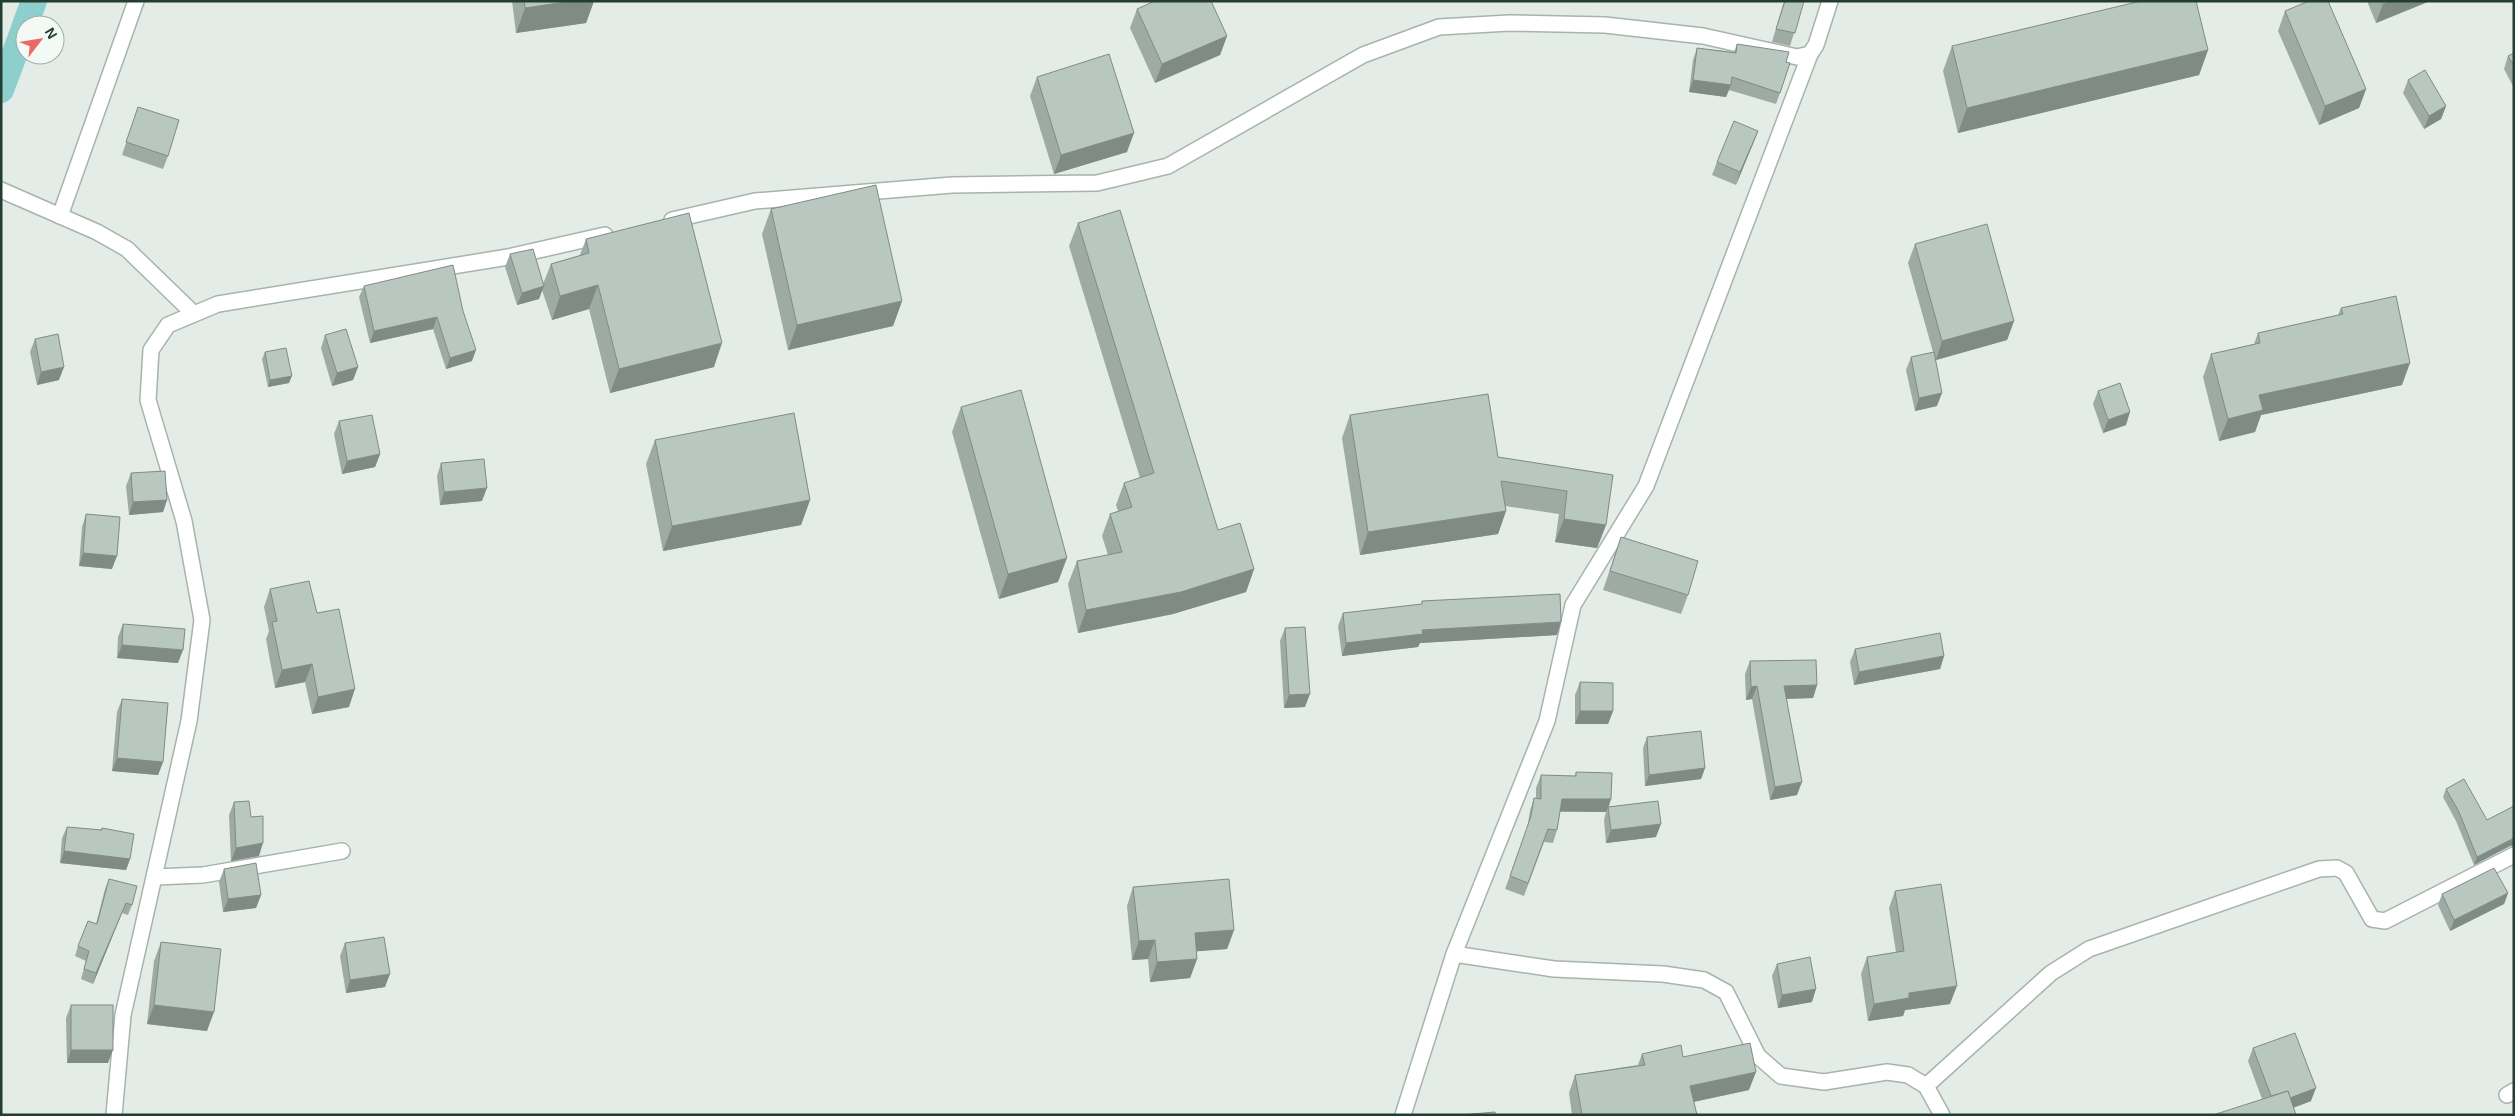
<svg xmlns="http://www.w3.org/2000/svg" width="2515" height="1116" font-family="Arial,sans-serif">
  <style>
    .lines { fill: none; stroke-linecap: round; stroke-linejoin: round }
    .canal { stroke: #8ececc; stroke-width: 26 }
    .minor-casing { stroke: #a6b4ac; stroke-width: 18 }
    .minor { stroke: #fff; stroke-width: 15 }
    .wall { fill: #9eaba4 }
    .shaded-wall { fill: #818b86 }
    .building { fill: #b8c7bf; stroke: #818b86 }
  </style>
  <rect width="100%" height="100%" fill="#e3ece6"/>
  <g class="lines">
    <g class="canal">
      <path d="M25,25L34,1"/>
      <path d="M1,90L25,26"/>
    </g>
    <defs>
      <g id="minor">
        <path d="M1,190L97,232L127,249L194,314"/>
        <path d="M60,216L136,1"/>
        <path d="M672,220L755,201L952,185L1097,183L1168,166L1363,55L1439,27L1509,23L1605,25L1703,36L1797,57L1810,54L1816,45L1830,1"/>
        <path d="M155,877L203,875L342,851"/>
        <path d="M1454,954L1554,969L1663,974L1704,980L1726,992L1758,1056L1781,1076L1824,1082L1887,1072L1908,1075L1926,1086L1942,1115"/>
        <path d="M1926,1086L2051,973L2089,949L2319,869L2337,868L2346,873L2372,919L2385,921L2514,855"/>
        <path d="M2507,1095L2514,1091"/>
        <path d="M114,1115L123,1015L189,721L202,620L184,521L148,400L151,350L168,325L218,304L508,257L605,235"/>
        <path d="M1403,1115L1454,954L1547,721L1573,605L1646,486L1810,54"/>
      </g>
    </defs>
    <use href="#minor" class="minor-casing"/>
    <use href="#minor" class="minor"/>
  </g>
  <g class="wall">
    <path d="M512,1H594L586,23L516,33Z"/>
    <path d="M1784,1H1804L1790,46L1772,42Z"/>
    <path d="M2367,1H2430L2376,23Z"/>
    <path d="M1137,9L1227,36L1220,55L1155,83L1130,28Z"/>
    <path d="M2285,11L2366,89L2359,108L2319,125L2278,31Z"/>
    <path d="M1737,44L1786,62L1780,93L1776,104L1729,90L1726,97L1689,92L1693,60L1697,48L1734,52Z"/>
    <path d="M1952,46L2208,50L2199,75L1958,133L1943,71Z"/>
    <path d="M2514,53V88L2504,69L2508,56Z"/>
    <path d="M1037,77L1127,152L1054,174L1030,96Z"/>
    <path d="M2408,80L2446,106L2441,119L2424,129L2403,93Z"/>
    <path d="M138,107L168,156L163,169L122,155Z"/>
    <path d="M1758,131L1736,185L1712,175L1717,162Z"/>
    <path d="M771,209L902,301L893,326L788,350L762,234Z"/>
    <path d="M1078,223L1218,530L1254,569L1246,592L1173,614L1078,633L1068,584L1077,561L1108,555L1102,536L1110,514L1118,511L1116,505L1124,483L1140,478L1069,246Z"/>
    <path d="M586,239L714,367L610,393L589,309L552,320L542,290L539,299L517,305L505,267L510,254L543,284L551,264L580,255Z"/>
    <path d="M1915,244L2014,321L2007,340L1936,360L1937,406L1915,411L1906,370L1911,357L1933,352L1908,263Z"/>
    <path d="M364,286L463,311L472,361L446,369L433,329L370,343L359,297Z"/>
    <path d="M2341,308L2402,385L2261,415L2255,432L2219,441L2203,377L2211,354L2254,344L2258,333L2338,315Z"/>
    <path d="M325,335L358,367L353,380L332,386L321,348Z"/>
    <path d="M35,339L59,380L37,385L30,352Z"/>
    <path d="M265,352L289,383L268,387L262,359Z"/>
    <path d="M2098,391L2126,425L2103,433L2093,404Z"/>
    <path d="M961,407L1058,582L999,599L952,432Z"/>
    <path d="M1350,415L1498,457L1613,475L1606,525L1597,548L1555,542L1559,514L1505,506L1506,511L1498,534L1360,555L1342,438Z"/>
    <path d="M339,421L380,454L375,467L342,474L334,434Z"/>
    <path d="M655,440L810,500L801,525L663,551L646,464Z"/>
    <path d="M441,463L482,501L440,505L437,476Z"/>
    <path d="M131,473L167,500L163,512L129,515L126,486Z"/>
    <path d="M86,514L112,569L79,566L82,527Z"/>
    <path d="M1621,537L1688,595L1681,614L1603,590Z"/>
    <path d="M270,589L317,613L349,707L312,714L305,682L275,688L266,639L269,631L264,607Z"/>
    <path d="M1422,601L1557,635L1420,643L1418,647L1342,656L1338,626L1343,613L1421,605Z"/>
    <path d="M123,624L178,663L117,658L118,637Z"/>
    <path d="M1285,628L1305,707L1284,708L1280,641Z"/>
    <path d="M1855,649L1944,656L1940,669L1854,685L1850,662Z"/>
    <path d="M1750,661L1817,685L1813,698L1787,699L1797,795L1770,800L1752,699L1746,700L1745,674Z"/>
    <path d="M1580,682L1613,711L1608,724H1575V695Z"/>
    <path d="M122,699L163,762L158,775L112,771L117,712Z"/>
    <path d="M1647,737L1705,768L1701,779L1645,786L1643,748Z"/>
    <path d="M1576,772L1611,799L1609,807L1656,837L1606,843L1604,820L1606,812H1560L1557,830L1553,843L1544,842L1524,896L1505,889L1527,829L1530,811L1534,798H1536V788L1541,775L1575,776Z"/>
    <path d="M2446,789L2487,820L2510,846L2474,865L2456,821L2443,797Z"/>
    <path d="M234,802L251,817L259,856L231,861L229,815Z"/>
    <path d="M67,827L101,830L102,828L130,859L126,870L60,863L62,838Z"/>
    <path d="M224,869L261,895L256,908L223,912L219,882Z"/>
    <path d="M109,879L132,905L128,915L122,913L93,984L81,979L86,961L75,956L78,946L96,924L105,889Z"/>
    <path d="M1133,887L1234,930L1227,949L1196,951L1197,959L1190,978L1150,982L1148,959L1132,960L1127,906Z"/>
    <path d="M1895,891L1950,1004L1905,1010L1903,1016L1868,1021L1861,974L1867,957L1896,952L1889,908Z"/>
    <path d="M2508,893L2504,904L2450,931L2438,905L2442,894Z"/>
    <path d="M161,942L207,1031L147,1024L154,961Z"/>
    <path d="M345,943L385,987L346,993L340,956Z"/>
    <path d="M1777,964L1812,1002L1778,1008L1772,976Z"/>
    <path d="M71,1005L108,1063H67L66,1018Z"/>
    <path d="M2253,1048L2311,1101L2293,1108L2262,1099L2248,1061Z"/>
    <path d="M1642,1054L1749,1090L1694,1102L1697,1115H1572L1569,1093L1575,1075L1638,1065Z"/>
  </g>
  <g class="shaded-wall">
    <path d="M573,1H594L586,23L516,33L525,8Z"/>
    <path d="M2390,1H2430L2376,23L2383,4Z"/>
    <path d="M1227,36L1220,55L1155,83L1162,64Z"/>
    <path d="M2208,50L2199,75L1958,133L1967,108Z"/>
    <path d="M1693,80L1731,85L1726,97L1689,92Z"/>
    <path d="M2366,89L2359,108L2319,125L2325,106Z"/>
    <path d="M2446,106L2441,119L2424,129L2429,116Z"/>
    <path d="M1758,131L1753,144L1736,185L1740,172Z"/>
    <path d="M1134,133L1127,152L1054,174L1061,155Z"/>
    <path d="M598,285L589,309L552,320L560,296Z"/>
    <path d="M544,286L539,299L517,305L522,293Z"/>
    <path d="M902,301L893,326L788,350L797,325Z"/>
    <path d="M437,317L433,329L370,343L374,331Z"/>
    <path d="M2014,321L2007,340L1936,360L1942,341Z"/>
    <path d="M722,343L714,367L610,393L619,369Z"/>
    <path d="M476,350L472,361L446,369L450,358Z"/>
    <path d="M2410,363L2402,385L2261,415L2255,432L2219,441L2228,419L2259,395Z"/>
    <path d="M64,367L59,380L37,385L41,372Z"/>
    <path d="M358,367L353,380L332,386L337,373Z"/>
    <path d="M292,376L289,383L268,387L270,380Z"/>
    <path d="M1942,393L1937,406L1915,411L1919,398Z"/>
    <path d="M2130,412L2126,425L2103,433L2108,420Z"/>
    <path d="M380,454L375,467L342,474L347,461Z"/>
    <path d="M487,488L482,501L440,505L444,492Z"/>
    <path d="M167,500L163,512L129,515L133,502Z"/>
    <path d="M810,500L801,525L663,551L672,526Z"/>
    <path d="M1506,511L1498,534L1360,555L1368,532Z"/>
    <path d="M1564,519L1606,525L1597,548L1555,542Z"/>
    <path d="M83,553L117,556L112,569L79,566Z"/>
    <path d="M1067,558L1058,582L999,599L1008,574Z"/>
    <path d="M1254,569L1246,592L1173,614L1078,633L1086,610Z"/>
    <path d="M1561,622L1557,635L1420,643L1418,647L1342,656L1346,643L1422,630Z"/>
    <path d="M122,645L183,650L178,663L117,658Z"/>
    <path d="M1944,656L1940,669L1854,685L1859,672Z"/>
    <path d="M312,664L305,682L275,688L282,670Z"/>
    <path d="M1817,685L1813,698L1780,699L1784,686Z"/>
    <path d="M1757,686L1752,699L1746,700L1751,687Z"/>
    <path d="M355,689L349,707L312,714L318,697Z"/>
    <path d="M1310,694L1305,707L1284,708L1289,695Z"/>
    <path d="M1580,711H1613L1608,724H1575Z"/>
    <path d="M117,758L163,762L158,775L112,771Z"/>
    <path d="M1705,768L1701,779L1645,786L1649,775Z"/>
    <path d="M1802,782L1797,795L1770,800L1775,787Z"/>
    <path d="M1562,799H1611L1606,812L1558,811Z"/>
    <path d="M1661,824L1656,837L1606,843L1611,830Z"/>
    <path d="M2514,838V846H2510L2474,865L2477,857Z"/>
    <path d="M263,843L259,856L231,861L236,848Z"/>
    <path d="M64,851L130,859L126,870L60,863Z"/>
    <path d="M2508,893L2504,904L2450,931L2454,920Z"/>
    <path d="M261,895L256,908L223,912L228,899Z"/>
    <path d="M126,903L122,913L93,984L96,973Z"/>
    <path d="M1234,930L1227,949L1188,952L1195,933Z"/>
    <path d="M1155,940L1148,959L1132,960L1139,941Z"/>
    <path d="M1197,959L1190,978L1150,982L1157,962Z"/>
    <path d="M390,974L385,987L346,993L350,980Z"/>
    <path d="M1957,986L1950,1004L1905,1010L1903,1016L1868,1021L1874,1004L1909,993Z"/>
    <path d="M1816,989L1812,1002L1778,1008L1782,995Z"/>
    <path d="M154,1005L214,1012L207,1031L147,1024Z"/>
    <path d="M71,1050H113L108,1063H67Z"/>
    <path d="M1756,1072L1749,1090L1683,1104L1690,1086Z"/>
    <path d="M2316,1088L2311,1101L2274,1115L2273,1104Z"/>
  </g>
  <g class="building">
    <path d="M524,1H573L525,8Z"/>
    <path d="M1155,1H1211L1227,36L1162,64L1137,9Z"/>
    <path d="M1785,1H1804L1795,33L1776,29Z"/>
    <path d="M2141,1H2196L2208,50L1967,108L1952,46Z"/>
    <path d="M2309,1H2328L2366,89L2325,106L2285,11Z"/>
    <path d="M2381,1H2390L2383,4Z"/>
    <path d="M1737,44L1789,52L1786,62L1790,63L1780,93L1732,77L1731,85L1693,80L1697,48L1736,53Z"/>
    <path d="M2514,53V66L2508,56Z"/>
    <path d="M1109,54L1134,133L1061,155L1037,77Z"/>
    <path d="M2425,70L2446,106L2429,116L2408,80Z"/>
    <path d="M138,107L179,120L168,156L126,142Z"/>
    <path d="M1734,121L1758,131L1740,172L1717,162Z"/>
    <path d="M876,185L902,301L797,325L771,209Z"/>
    <path d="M1120,210L1218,530L1240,523L1254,569L1181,592L1086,610L1077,561L1122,552L1110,514L1132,507L1124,483L1154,473L1078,223Z"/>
    <path d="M689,213L722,343L619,369L598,285L560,296L551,264L589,253L586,239Z"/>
    <path d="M1987,224L2014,321L1942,341L1915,244Z"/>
    <path d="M533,249L544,286L522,293L510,254Z"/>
    <path d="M453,265L463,311L476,350L450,358L437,317L374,331L364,286Z"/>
    <path d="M2396,296L2410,363L2259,395L2263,410L2228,419L2211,354L2260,343L2258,333L2343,314L2341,308Z"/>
    <path d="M346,329L358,367L337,373L325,335Z"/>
    <path d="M58,334L64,367L41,372L35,339Z"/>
    <path d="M286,348L292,376L270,380L265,352Z"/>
    <path d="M1934,352L1942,393L1919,398L1911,357Z"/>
    <path d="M2120,383L2130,412L2108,420L2098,391Z"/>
    <path d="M1021,390L1067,558L1008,574L961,407Z"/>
    <path d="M1488,394L1498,457L1613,475L1606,525L1564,519L1567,491L1501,481L1506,511L1368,532L1350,415Z"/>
    <path d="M794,413L810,500L672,526L655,440Z"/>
    <path d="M372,415L380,454L347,461L339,421Z"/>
    <path d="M484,459L487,488L444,492L441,463Z"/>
    <path d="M165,471L167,500L133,502L131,473Z"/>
    <path d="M86,514L120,517L117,556L83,553Z"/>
    <path d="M1621,537L1698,561L1688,595L1610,571Z"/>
    <path d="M309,581L317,613L339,609L355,689L318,697L312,664L282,670L272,622L277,621L270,589Z"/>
    <path d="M1560,594L1561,622L1422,630L1423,634L1346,643L1343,613L1422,604V601Z"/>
    <path d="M123,624L185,629L183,650L122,645Z"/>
    <path d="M1305,627L1310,694L1289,695L1285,628Z"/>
    <path d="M1940,633L1944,656L1859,672L1855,649Z"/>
    <path d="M1816,660L1817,685L1784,686L1802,782L1775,787L1757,686L1751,687L1750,661Z"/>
    <path d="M1580,682L1613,683V711H1580Z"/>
    <path d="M122,699L168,703L163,762L117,758Z"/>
    <path d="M1701,731L1705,768L1649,775L1647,737Z"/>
    <path d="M1576,772L1612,773L1611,799H1562L1557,830L1548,829L1528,883L1510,876L1531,816L1534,798L1541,799V775L1576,776Z"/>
    <path d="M2464,779L2487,820L2514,806V838L2477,857L2459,812L2446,789Z"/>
    <path d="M249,801L251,817L263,816V843L236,848L234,802Z"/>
    <path d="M1658,801L1661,824L1611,830L1608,807Z"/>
    <path d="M67,827L102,830V828L134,834L130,859L64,851Z"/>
    <path d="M256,863L261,895L228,899L224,869Z"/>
    <path d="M2494,868L2508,893L2454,920L2442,894Z"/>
    <path d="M109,879L137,886L132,905L126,903L96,973L84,969L89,951L78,946L88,921L97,924Z"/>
    <path d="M1229,879L1234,930L1195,933L1197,959L1157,962L1155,940L1139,941L1133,887Z"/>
    <path d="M1941,884L1957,986L1909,993V998L1874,1004L1867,957L1904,951L1895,891Z"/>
    <path d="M384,937L390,974L350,980L345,943Z"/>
    <path d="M161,942L221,949L214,1012L154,1005Z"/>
    <path d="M1810,957L1816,989L1782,995L1777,964Z"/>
    <rect x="71" y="1005" width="42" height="45"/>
    <path d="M2295,1033L2316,1088L2290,1098L2288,1091L2271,1096L2253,1048Z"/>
    <path d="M1750,1043L1756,1072L1690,1086L1697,1115H1582L1575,1075L1645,1065L1642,1054L1681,1045L1683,1057Z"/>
    <path d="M2288,1091L2296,1115H2213Z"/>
    <path d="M1495,1112V1115H1461Z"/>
  </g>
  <rect width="2515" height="1116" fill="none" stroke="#243d31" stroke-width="5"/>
  <g transform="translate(40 40) rotate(59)"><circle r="24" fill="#f3f9f5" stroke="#a0aea7"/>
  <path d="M0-4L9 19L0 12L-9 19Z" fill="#eb6962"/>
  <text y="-8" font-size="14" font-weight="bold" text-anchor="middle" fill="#243d31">N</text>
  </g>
</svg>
